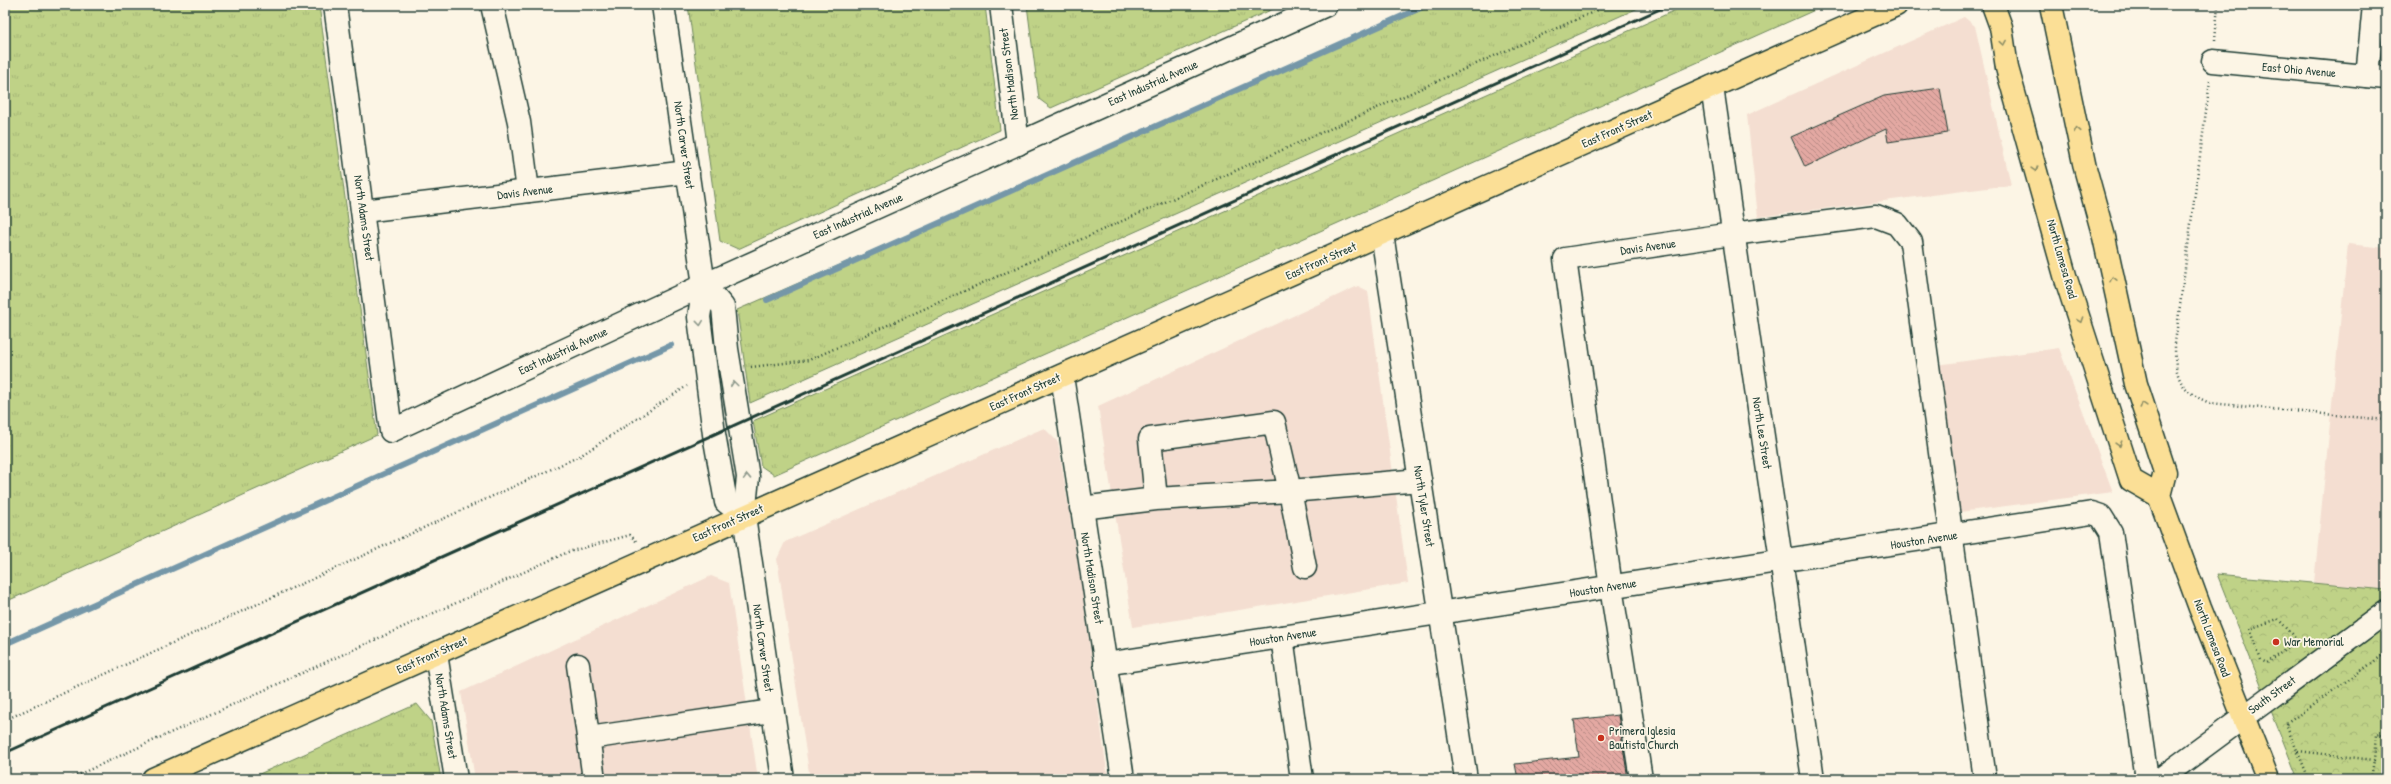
<svg xmlns="http://www.w3.org/2000/svg" width="2391" height="784" font-family="'Patrick Hand',sans-serif">
  <style>
    .built { fill: #f4ded1 }
    .grass { fill: url(#grass-tufts); stroke: #6f885e }
    .park { fill: url(#park-crowns); stroke: #6f885e }
    .lines { fill: none; stroke-linecap: round; stroke-linejoin: round }
    .stream { stroke: #7497a8; stroke-width: 6 }
    .building { fill: url(#building-back-hatch); stroke: #1f3d34 }
    .minor-casing { stroke: #1f3d34; stroke-width: 25 }
    .major-casing { stroke: #1f3d34; stroke-width: 25 }
    .path { stroke: #1f3d34; stroke-width: 2.5; stroke-dasharray: 1 3; stroke-linecap: butt }
    .minor { stroke: #fcf5e5; stroke-width: 22 }
    .major { stroke: #fbdf96; stroke-width: 22 }
    .rail { stroke: #1f3d34; stroke-width: 3 }
    .oneway { stroke: #8d8e65 }
    .oneway2 { stroke: #8e998c }
    .poi-dot { fill: #c8321e; stroke: #fcf5e5; stroke-width: 1.5 }
    .labels { text-anchor: middle; stroke-width: 3.5; stroke-linejoin: round; paint-order: stroke }
    .street-label { font-size: 12px; fill: #1f3d34; stroke: #fcf5e5 }
    .poi-label { font-size: 12px; fill: #1f3d34; stroke: #fcf5e5; text-anchor: start }
  </style>
  <defs>
    <pattern id="grass-tufts" width="24" height="20" patternUnits="userSpaceOnUse"><rect width="24" height="20" fill="#bfd287"/><path d="M3 7l-1-3M5 7V3M7 7l1-3M15 17l-1-3M17 17v-4M19 17l1-3" fill="none" stroke="#a4b575"/></pattern>
    <pattern id="park-crowns" width="20" height="18" patternUnits="userSpaceOnUse"><rect width="20" height="18" fill="#bfd287"/><path d="M2 6a3 3 0 1 1 6 0M12 15a3 3 0 1 1 6 0" fill="none" stroke="#a4b575"/></pattern>
    <pattern id="building-back-hatch" width="6" height="6" patternUnits="userSpaceOnUse"><rect width="6" height="6" fill="#e3a8a2"/><path d="M-1 5l2 2M0 0l6 6M5-1l2 2" fill="none" stroke="#b78a85"/></pattern>
  </defs>
  <rect width="100%" height="100%" fill="#fcf5e5"/>
  <filter id="ink" filterUnits="userSpaceOnUse"><feTurbulence type="fractalNoise" baseFrequency=".025" numOctaves="2"/><feDisplacementMap in="SourceGraphic" scale="8" xChannelSelector="R" yChannelSelector="G"/><feConvolveMatrix kernelMatrix="1 2 1 2 8 2 1 2 1" color-interpolation-filters="sRGB"/></filter>
  <g filter="url(#ink)">
    <g class="built">
      <path d="M1964,17L1975,26L2011,185L1758,217L1747,115Z"/>
      <path d="M2348,244L2386,248V590L2314,583Z"/>
      <path d="M1358,286L1368,291L1408,583L1133,627L1098,406Z"/>
      <path d="M2059,348L2113,492L1960,512L1937,365Z"/>
      <path d="M1044,428L1058,442L1082,589L1108,779H810L777,559L785,542Z"/>
      <path d="M711,576L729,583L758,779H475L461,692Z"/>
      <path d="M2216,771L2229,772L2231,779H2206Z"/>
    </g>
    <g class="grass">
      <path d="M5,5H319L377,435L5,602Z"/>
      <path d="M688,5H985L1000,130L738,249L720,241Z"/>
      <path d="M1027,5H1282L1051,108L1039,99Z"/>
      <path d="M1433,5H1645L750,403L737,310Z"/>
      <path d="M1687,5H1826L774,475L761,466L753,421Z"/>
      <path d="M417,704L431,721L441,779H248Z"/>
    </g>
    <path class="park" d="M2217,574L2386,590V779H2298Z"/>
    <g class="lines">
      <g class="stream">
        <path d="M767,300L1427,5"/>
        <path d="M5,644L671,345"/>
      </g>
    </g>
    <g class="building">
      <path d="M1940,88L1948,133L1888,142L1886,129L1805,167L1791,137L1884,96Z"/>
      <path d="M1618,715L1628,779H1518L1515,764L1579,757L1574,720Z"/>
    </g>
    <g class="lines">
      <defs>
        <g id="minor">
          <path d="M335,5L391,431L704,285L1326,5"/>
          <path d="M492,5L519,122L528,191"/>
          <path d="M663,5L704,285L699,317L714,434L726,502L744,516"/>
          <path d="M1001,5L1018,144"/>
          <path d="M2213,61L2386,78"/>
          <path d="M2367,76L2374,5"/>
          <path d="M1712,87L1813,779"/>
          <path d="M363,211L688,172"/>
          <path d="M1382,234L1466,779"/>
          <path d="M704,285L723,307L727,349L748,477L744,516L783,779"/>
          <path d="M1062,376L1123,779"/>
          <path d="M1081,508L1156,499L1290,491L1274,422L1150,439L1156,499"/>
          <path d="M1305,567L1290,491L1420,480"/>
          <path d="M1282,637L1302,779"/>
          <path d="M436,654L456,779"/>
          <path d="M1105,664L2092,513L2101,516L2111,532L2147,779"/>
          <path d="M578,665L594,779"/>
          <path d="M589,738L772,711"/>
          <path d="M1641,779L1611,587L1565,259L1732,234L1876,216L1897,224L1911,242L1985,779"/>
          <path d="M2160,779L2386,612"/>
        </g>
        <g id="major">
          <path d="M1993,5L2001,27L2007,68L2066,279L2131,480L2159,496"/>
          <path d="M2051,5L2085,168L2104,237L2136,384L2165,472L2159,496L2200,608L2268,779"/>
          <path d="M153,779L1896,5"/>
        </g>
      </defs>
      <use href="#minor" class="minor-casing"/>
      <use href="#major" class="major-casing"/>
      <g class="path">
        <path d="M2215,40L2218,5"/>
        <path d="M2210,81L2175,343C2175,375 2177,390 2210,403L2386,420"/>
        <path d="M751,367L809,360L1609,5"/>
        <path d="M2278,619L2299,641L2267,663L2261,660L2249,629Z"/>
        <path d="M5,720L580,456L687,386"/>
        <path d="M2298,751L2374,760L2376,734L2386,735"/>
        <path d="M69,779L568,552L630,535L637,542"/>
        <path d="M2309,779L2286,724L2386,653"/>
        <path d="M2371,779L2374,760"/>
      </g>
      <use href="#minor" class="minor"/>
      <use href="#major" class="major"/>
      <path class="rail" d="M5,753L1669,5"/>
    </g>
    <defs><path id="oneway-chevron" d="M-2-3.5L2.5 0L-2 3.5" fill="none" stroke-width="1.6" stroke-linecap="round" stroke-linejoin="round"/></defs>
    <g class="oneway">
      <use href="#oneway-chevron" transform="translate(2003 43) rotate(81)"/>
      <use href="#oneway-chevron" transform="translate(2077 130) rotate(-101)"/>
      <use href="#oneway-chevron" transform="translate(2035 169) rotate(73)"/>
      <use href="#oneway-chevron" transform="translate(2113 279) rotate(-103)"/>
      <use href="#oneway-chevron" transform="translate(2080 320) rotate(71)"/>
      <use href="#oneway-chevron" transform="translate(2143 405) rotate(-108)"/>
      <use href="#oneway-chevron" transform="translate(2119 444) rotate(73)"/>
    </g>
    <g class="oneway2">
      <use href="#oneway-chevron" transform="translate(700 323) rotate(84)"/>
      <use href="#oneway-chevron" transform="translate(734 384) rotate(-97)"/>
      <use href="#oneway-chevron" transform="translate(747 477) rotate(-92)"/>
    </g>
  </g>
  <g class="poi-dot">
    <circle cx="2276" cy="642" r="4"/>
    <circle cx="1601" cy="738" r="4"/>
  </g>
  <g class="labels">
    <g class="street-label">
      <text transform="translate(2299 70) rotate(5)" y="4">East Ohio Avenue</text>
      <text transform="translate(1009 74) rotate(-97)" y="4">North Madison Street</text>
      <text transform="translate(1153 83) rotate(-24)" y="4">East Industrial Avenue</text>
      <text transform="translate(1617 129) rotate(-24)" y="4">East Front Street</text>
      <text transform="translate(684 145) rotate(82)" y="4">North Carver Street</text>
      <text transform="translate(525 192) rotate(-7)" y="4">Davis Avenue</text>
      <text transform="translate(858 216) rotate(-24)" y="4">East Industrial Avenue</text>
      <text transform="translate(364 218) rotate(82)" y="4">North Adams Street</text>
      <text transform="translate(1648 247) rotate(-8)" y="4">Davis Avenue</text>
      <text transform="translate(2062 259) rotate(74)" y="4">North Lamesa Road</text>
      <text transform="translate(1321 261) rotate(-24)" y="4">East Front Street</text>
      <text transform="translate(563 351) rotate(-25)" y="4">East Industrial Avenue</text>
      <text transform="translate(1025 392) rotate(-24)" y="4">East Front Street</text>
      <text transform="translate(1762 433) rotate(81)" y="4">North Lee Street</text>
      <text transform="translate(1424 506) rotate(81)" y="4">North Tyler Street</text>
      <text transform="translate(728 523) rotate(-24)" y="4">East Front Street</text>
      <text transform="translate(1924 540) rotate(-9)" y="4">Houston Avenue</text>
      <text transform="translate(1092 578) rotate(81)" y="4">North Madison Street</text>
      <text transform="translate(1603 588) rotate(-9)" y="4">Houston Avenue</text>
      <text transform="translate(1283 637) rotate(-9)" y="4">Houston Avenue</text>
      <text transform="translate(2212 638) rotate(69)" y="4">North Lamesa Road</text>
      <text transform="translate(763 648) rotate(82)" y="4">North Carver Street</text>
      <text transform="translate(432 655) rotate(-24)" y="4">East Front Street</text>
      <text transform="translate(2272 695) rotate(-36)" y="4">South Street</text>
      <text transform="translate(446 716) rotate(81)" y="4">North Adams Street</text>
    </g>
    <g class="poi-label">
      <text x="2284" y="646">War Memorial</text>
      <text x="1609" y="735">Primera Iglesia<tspan x="1609" dy="14">Bautista Church</tspan></text>
    </g>
  </g>
  <rect width="2391" height="784" fill="none" stroke="#fcf5e5" stroke-width="20"/>
  <rect x="10" y="10" width="2371" height="764" fill="none" stroke="#1f3d34" stroke-width="1.5" filter="url(#ink)"/>
</svg>
